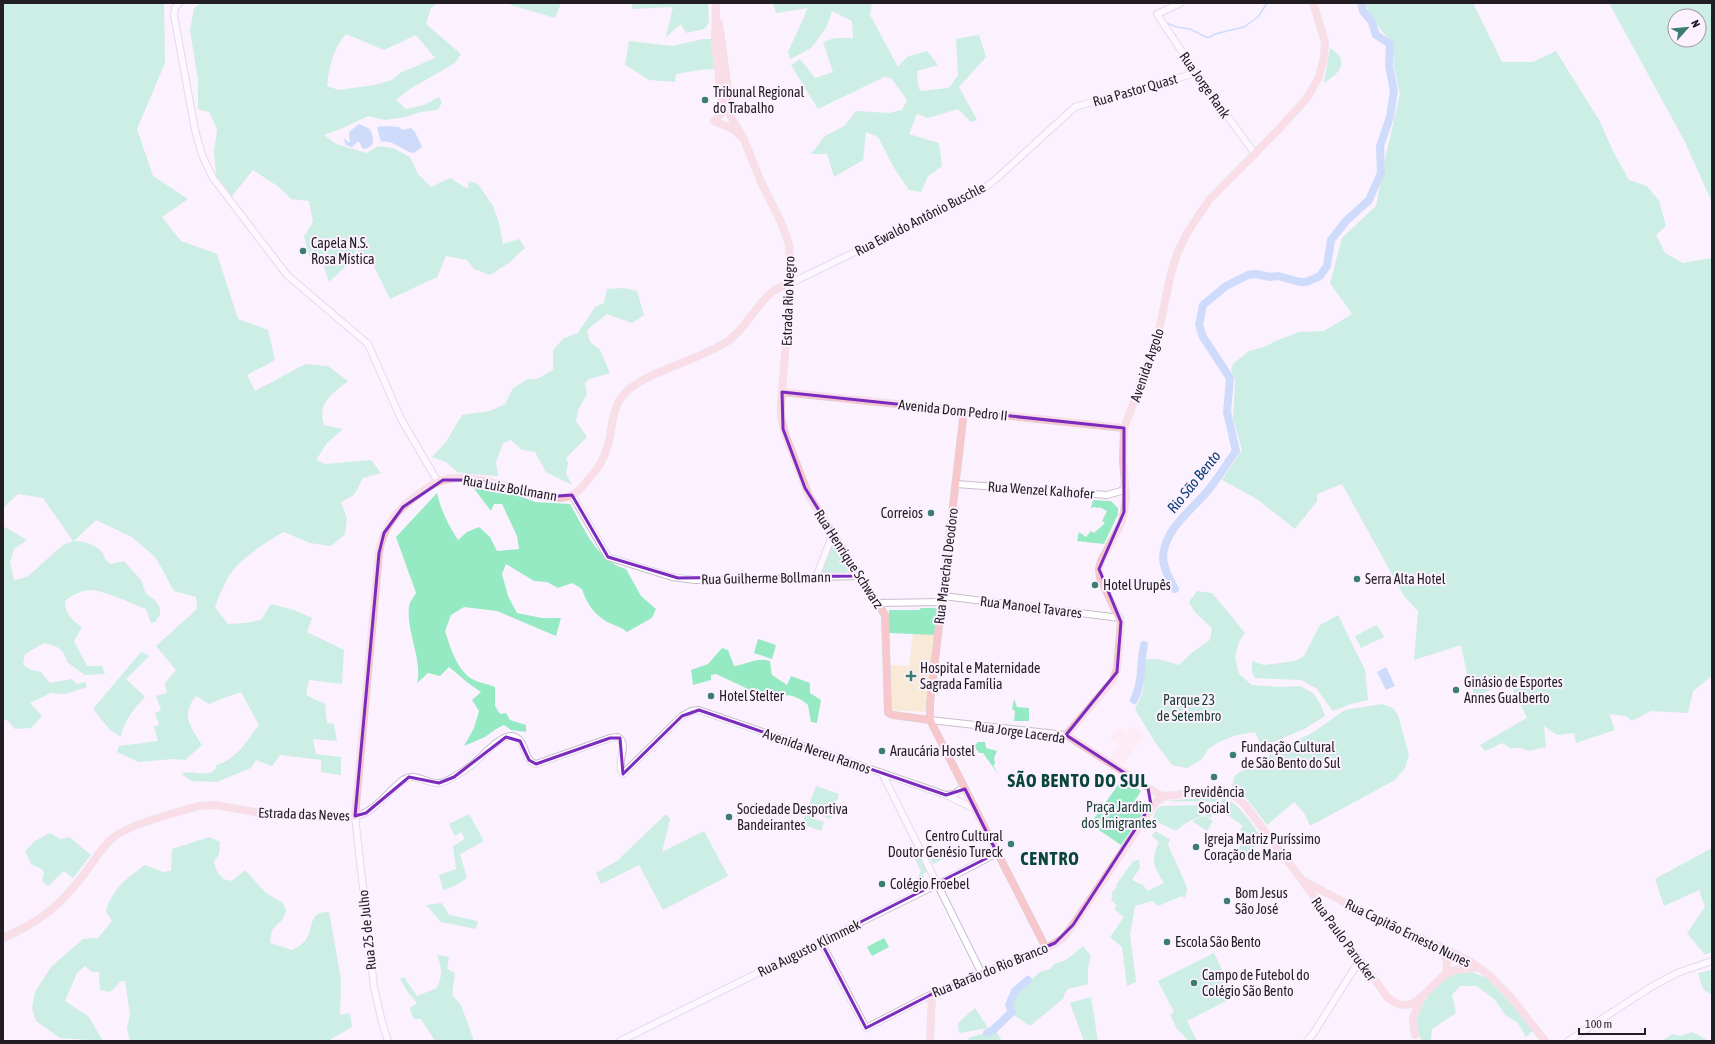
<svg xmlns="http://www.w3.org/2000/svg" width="1715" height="1044" font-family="'Asap Condensed',sans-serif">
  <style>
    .commercial { fill: #fee4eb }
    .medical { fill: #f9e9d7 }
    .green { fill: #95eac3; fill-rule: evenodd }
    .water { fill: #9ac1f5 }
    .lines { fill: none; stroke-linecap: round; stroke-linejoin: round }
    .stream { stroke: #9ac1f5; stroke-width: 1.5 }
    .river { stroke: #9ac1f5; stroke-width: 8 }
    .minor-casing { stroke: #c9becc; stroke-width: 8 }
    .major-casing { stroke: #d7d6d7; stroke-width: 8 }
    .minor { stroke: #fff; stroke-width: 6 }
    .major { stroke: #f8c7cb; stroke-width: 7 }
    .marked { fill: none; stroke: #7b2cbf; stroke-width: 3; stroke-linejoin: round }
    .poi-dot { fill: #3b7e6f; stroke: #fcf1ff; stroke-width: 1.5 }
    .labels { text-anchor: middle; stroke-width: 4; stroke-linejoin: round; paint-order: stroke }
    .street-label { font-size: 14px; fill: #211d22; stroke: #fcf1ff }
    .poi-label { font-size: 14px; fill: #211d22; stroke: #fcf1ff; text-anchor: start }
    .park-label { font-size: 14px; fill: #163f2e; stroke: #fcf1ff }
    .water-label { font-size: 15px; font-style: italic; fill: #0b3b74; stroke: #fcf1ff }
    .district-label { font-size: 18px; font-weight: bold; letter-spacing: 1px; fill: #0a453a; stroke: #fcf1ff }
  </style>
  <rect width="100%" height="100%" fill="#fcf1ff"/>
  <path class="commercial" d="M1131,726L1144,735L1123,765L1111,757L1119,745L1110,739L1116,730L1118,732L1121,728L1127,732Z"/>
  <path class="medical" d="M913,633L935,635L927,712L891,710V665L909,666Z"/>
  <g class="green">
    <path d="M3,3H164L165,63L137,129L153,176L188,199L162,217L181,241L217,254L238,319L268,330L275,360L247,375L255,391L305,364L328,366L348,381C332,394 317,402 324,425L343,429L327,443L316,460L325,464L371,460L381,473L363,478L354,495L341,502L347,518L345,534L331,546L310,543L284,532C270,539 244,557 234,569C225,581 219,595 215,608L228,624L245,623L261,620L271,604L294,610L312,618L307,632L344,650L342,684L309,680L306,695L325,704L327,723L334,724L337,741L313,739L316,754L341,757V775L321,772V760L280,755L272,766L256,760L251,768L217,782L192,781L181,774C193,768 207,780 216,768V765C235,761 248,739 259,725L241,692L221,699L209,704L196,696C180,716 191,727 202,745L185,760L173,759L139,762L117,752L119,746L158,741L154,727L159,724L155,713L161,710L156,696L167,693L165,683L176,670L156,646L197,609L196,597L174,591L156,558L132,537L96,520L74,541C83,541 94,544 101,551C105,556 104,559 110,564L124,561L141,580L146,594L155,600L160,608V615L155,622L151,623L146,609C132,604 104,590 90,590C81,590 71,596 65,601C65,614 72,620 82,627L74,641L87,666H102L105,674L85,675L67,662C63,647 58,647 44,643L25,654L23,665L32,670L41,672L50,683L72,679L77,684L85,682L87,687L65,694L51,693L30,703L42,716L31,728L15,729L8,721L3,719V526L27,540L14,549L10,562L14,580L27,577L63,545L73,541L43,498L18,494L3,508Z"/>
    <path d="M202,3H348L350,5L354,3H438L431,8L426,24L461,54L455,63L410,89L396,100L406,109L424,105L439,97L442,103L437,110L421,112L406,117L385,120L368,116L343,128L324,135L336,144L367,153L378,146L393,148L410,157L418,174L431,187L450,178L468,189L469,181L478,184L493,206L499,223L503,244L519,239L525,248L510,262L490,275L474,269L467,260L446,256L437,277L390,299L369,256L356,250L350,262L329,282L324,267L327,253L310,258L304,236L313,222L309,201L291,199L279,187L253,170L232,196L216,175L214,152L217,129L209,112L198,109V79L190,31L194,8ZM346,34L384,50L416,35L435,58L400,73L392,80L375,85L339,90L327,86C329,66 333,49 346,34Z"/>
    <path d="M509,3H561L555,18L511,5Z"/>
    <path d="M631,3H708L709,23L704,29L686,33L681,24L666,37L673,7L633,9Z"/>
    <path d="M773,3H872L870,15L898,67L907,57L927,51L938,65L917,71L918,84L920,91L949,88L958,75L956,39L979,35L986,57L959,87L977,120L971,122L958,109L928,118L917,114L909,134L939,143L942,166L928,176L921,192L909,190L894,168L878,137L866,132L863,160L834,177L827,154H811L825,136L844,126L856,111L889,113L902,110L907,100L891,78L884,77L818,109L791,65L800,59L815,78L833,72L823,42L835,38H853L852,21L832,11L826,28L811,48L790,59L788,52L808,8L776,13Z"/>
    <path d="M1366,3H1473L1502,62H1533L1556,51L1599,120L1613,151L1629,180L1647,186L1659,201L1666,226L1656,235L1665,253L1683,263L1712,258V676L1693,691L1688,713L1651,711L1632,721L1626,716L1609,714L1615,730L1576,743L1574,733L1557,735L1544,726L1546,747L1529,751L1521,748H1510L1502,743L1485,751L1480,745L1527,718L1509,681L1475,697L1467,674L1461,645L1414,660L1418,611L1404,596L1342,484L1317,494V501L1295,529L1257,499L1222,480L1242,450L1233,418L1235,380L1231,369L1234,363L1249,351L1264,347L1278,340L1299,332L1324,331L1352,314L1330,283L1342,238L1376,206L1386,155L1400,94L1394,67L1393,44L1381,30L1367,9Z"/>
    <path d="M1609,3H1712V202L1684,140ZM1675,16H1699V40H1675Z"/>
    <path d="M703,39H712L714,69L700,70L676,74L675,82L649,80L625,65L629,41L672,46Z"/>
    <path d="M1330,48C1350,61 1341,72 1324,83Z"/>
    <path d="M624,288L637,291L644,315L632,323L607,314L587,330L590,342L600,350L610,373L589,379L585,383L587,394L578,410L576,421L587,437L566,458L568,463L566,474L572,485L546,472L535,452L522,450L511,440L503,443L496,462L498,476L469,474L457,472L446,462L432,457L446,442L462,415L490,411L505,404L513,388L528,379H537L553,370V350L564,338L578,333L595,307L604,303L607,289Z"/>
    <path d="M472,486L496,492L515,494L535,502L570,504C584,528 597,561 626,569L641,596L656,609L652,618L627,632C620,626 612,625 604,620C593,613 585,600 582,589L572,583L558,588L547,582L534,581L506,564L502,574L508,596L517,613L542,618H561L556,636L497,611L464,607L451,615L445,631C450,646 457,672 474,680C480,683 488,684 495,687V706L500,714L506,713L510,720L526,725V732L511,730L504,725L496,729L485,737L464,746L474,728L479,711L472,700L481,692L468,683L449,667L440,676L428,673L417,683C423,661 406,631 409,607C409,602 414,597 416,593L396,537L437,493C441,511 448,524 458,540L467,532L479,527L490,537L497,551L519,549L517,536L502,504H494L491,511Z"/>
    <path d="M1093,500L1111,501L1118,508V514L1104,544L1077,541L1079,532L1086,537L1091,531L1094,533L1105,523L1102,521L1107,511L1099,507L1098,508L1094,507L1091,508Z"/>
    <path d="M834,543L850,567L849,570L846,572L824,573L822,571L831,544Z"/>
    <path d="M1197,591L1212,593L1245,633L1239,642L1235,657L1239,674L1252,685L1281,687L1300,686L1313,693L1320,703L1325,716L1304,729L1262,747L1255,732L1237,735L1221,741L1209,748L1201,760L1187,768L1172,765L1156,744L1135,709L1143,692L1145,659H1158L1179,665L1193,652L1210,640L1212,628L1195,612L1189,602Z"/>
    <path d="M921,608H935L937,609L935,635L889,633V610H919Z"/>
    <path d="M1338,615L1365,670L1368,700L1351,704L1333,711L1316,688L1301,680L1255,678L1252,672V661L1264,665L1295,661L1304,656L1320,625Z"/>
    <path d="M1377,625L1384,637L1361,648L1355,636Z"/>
    <path d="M758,639L776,645L772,659L754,653Z"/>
    <path d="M722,648L728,650L734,666C750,664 755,657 770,661L772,675L787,685L791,676L810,683V693L821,700L817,723L811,722L808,705C800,698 793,695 783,695L778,703L716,674L711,675V680L693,685L691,670L708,664Z"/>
    <path d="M141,652L149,656L126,679L145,697C134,708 123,722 121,737L110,730L93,709Z"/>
    <path d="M1014,699L1017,707L1029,708V721H1014L1015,711L1012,709Z"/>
    <path d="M1382,704L1393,708L1398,715L1409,755L1405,768L1395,780L1310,826L1305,814L1294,802L1267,825L1247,799L1232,788L1234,777L1238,773L1270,756L1269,754L1312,733L1345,710Z"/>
    <path d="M978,742H985L986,748L997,751L994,758L995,764L993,765L998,774L983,753H979L974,746Z"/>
    <path d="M1123,778L1141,791L1136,799L1147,807L1121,845L1090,824Z"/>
    <path d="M816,786L839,794L831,819L816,814L814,819L824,822L821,831L802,824Z"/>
    <path d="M1218,796V802L1165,801Z"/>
    <path d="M1221,797L1235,804L1250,821L1264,842L1253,848L1245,858L1238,850L1246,835L1240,830L1243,826L1222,811Z"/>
    <path d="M1203,805L1211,806L1214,809L1211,818L1204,815C1193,819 1184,823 1176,831L1155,821L1153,817L1157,809L1161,806Z"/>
    <path d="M469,814L484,841L460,854L467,878L455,886L443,890L439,875L456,869L453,846L465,839L461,832L455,836L449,824Z"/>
    <path d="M666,814L670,819L662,852L704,831L728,876L663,910L639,865L601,884L596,873L617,861Z"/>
    <path d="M1203,816L1207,817L1213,821L1207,831L1192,821Z"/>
    <path d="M1155,831L1170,839L1168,845L1186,885L1187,889L1185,898L1182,896L1158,906L1152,901L1135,906L1130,934L1136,982L1127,986L1122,947L1110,937L1124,917L1114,909L1117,905L1111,900L1113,896L1111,894L1117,887L1116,885L1133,861L1139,860L1140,868L1132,880L1143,885L1148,891L1164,883C1154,866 1150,862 1159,842L1152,836Z"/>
    <path d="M50,833L60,839L69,837L91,855L73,878L64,871L48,886L42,881L44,874L42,869L31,864L25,851L35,841Z"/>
    <path d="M209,837L220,842L219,854L214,861L216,870L223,879L232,881L245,870L266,893L283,903L286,911L282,920L272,930L270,943L292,950C295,948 300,946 303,943C315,932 306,911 329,912L341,979L340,1015L350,1013L352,1027L328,1041H130L127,1029L130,1014L125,981H121L110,992L100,990L99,972H92L85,966L77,973L65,1001L89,1017L103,1041L60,1038L36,1021L32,1008L35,992L51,967L83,939L98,938L112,921L106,911C113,888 126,879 145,865L163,872L171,871L172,849Z"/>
    <path d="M955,846L958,852L933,864L930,857Z"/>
    <path d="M1712,848V952L1705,955L1687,933L1705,907L1699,890L1664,906L1655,879Z"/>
    <path d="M915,849L927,871L923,874L924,877L917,881L916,880L921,871L911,851Z"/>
    <path d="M442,903L449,915L478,921L476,929L441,922L426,905Z"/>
    <path d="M884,938L889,947L872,956L867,947Z"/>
    <path d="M1083,946L1091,956L1088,968V984L1068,989L1064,994V998L1030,1026L1014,1015L1015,1011L1013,1005L1017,993L1033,978L1040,972L1050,969L1054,964L1066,960Z"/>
    <path d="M1214,953L1229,984L1242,993L1187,1021L1197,1041H1189L1177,1029L1170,1015L1174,1012L1158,981Z"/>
    <path d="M437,955L449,957L447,969L455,973L452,995L461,1005L474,1041H435L421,1019H414L411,1012L410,1008L417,1003L407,991L400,979L404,977L417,996L437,988C443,975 442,967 437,955Z"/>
    <path d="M1712,970V995L1703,989L1698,973Z"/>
    <path d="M1472,972L1487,978L1523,1017L1533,1031L1526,1037L1518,1023L1505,1015L1496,1001L1477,986H1460L1452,995L1456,1013L1432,1029L1431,1041H1423C1404,1022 1429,992 1445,979C1452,973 1463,973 1472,972Z"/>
    <path d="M1091,997L1098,1041H1084L1070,1003Z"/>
    <path d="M975,1008L988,1028L959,1033L958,1023Z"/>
    <path d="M995,1030L1002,1041H970L968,1038Z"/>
    <path d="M1692,1032L1709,1041H1662L1672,1034L1680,1036Z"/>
  </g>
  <g class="water">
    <path d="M359,124L370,129C374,138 376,148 363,149L359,142H357L352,147L346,145L343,137L348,142H350L349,132Z"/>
    <path d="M385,126L399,127L402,130L411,128L415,132L422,147L414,153C402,151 393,139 381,142L377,127Z"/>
    <path d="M1386,667L1395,686L1386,690L1377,672Z"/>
  </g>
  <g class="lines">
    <path class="stream" d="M1167,23L1177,27L1190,29L1206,37H1210L1215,34L1244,27L1258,17L1267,3"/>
    <g class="river">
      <path d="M1175,589C1170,580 1163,568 1163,557C1164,531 1188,513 1205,494C1216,481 1226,465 1236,451L1227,412L1230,378L1203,337L1199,325L1203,305L1226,286L1248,275L1256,274L1270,277L1278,276L1300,282H1306L1320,276L1327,266L1331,240L1346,221L1369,200L1381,173L1380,146L1390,117L1394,91L1389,66L1390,44L1376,35L1372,22L1363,11L1361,3"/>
      <path d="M1134,700C1143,682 1140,663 1144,645"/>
      <path d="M987,1033L993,1030L1012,1012L1009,1005L1015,991L1028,980"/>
    </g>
    <defs>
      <g id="minor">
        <path d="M179,3L175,8L174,15L195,130L202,155L213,178L287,275L368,344L401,419L438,482"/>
        <path d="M1181,3L1157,14L1196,73L1255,154"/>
        <path d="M791,283L981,191L996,179L1075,107L1196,73"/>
        <path d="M956,484L1107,495L1121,491L1125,487"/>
        <path d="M572,495L608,557L672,577L695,580L860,576"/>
        <path d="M816,577L833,534"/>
        <path d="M943,596L1120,618"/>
        <path d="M878,603L942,602"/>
        <path d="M930,720L1066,735"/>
        <path d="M882,773L982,974"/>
        <path d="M946,795L954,794L964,787"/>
        <path d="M821,942L866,1028L932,994"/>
        <path d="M388,1041L382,1022L374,987L355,816C372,815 389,790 403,780C416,772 425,783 438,783C444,783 450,779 455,776C461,773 467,769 473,764C482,757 500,735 512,736C528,739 522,761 536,764L610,738L618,737C630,745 615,762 623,774L682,716L691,711L699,710L946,795L975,809"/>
        <path d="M620,1041L938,884L997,853"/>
        <path d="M1307,1041L1313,1034L1359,961"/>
        <path d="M1568,1041L1651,987L1677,973L1712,961"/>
      </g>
      <g id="major">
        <path d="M716,3L715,43L721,93L732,119L743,137L761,182L781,222L789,244L791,283L781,403V417L785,434L809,496L885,615L888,713L893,715L930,720"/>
        <path d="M1313,3L1325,42L1324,57L1319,77L1307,98L1278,130L1209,200L1187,233L1177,254L1171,273L1157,340L1124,428L1123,460L1126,497L1124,512L1121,524L1101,561L1099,569L1100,578L1121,622L1117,669L1113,680L1066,735L1160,795L1165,796L1223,790L1238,798L1245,805L1302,880L1383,923L1441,947L1471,962L1489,975L1509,995L1545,1041"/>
        <path d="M719,23L729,97L732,109"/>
        <path d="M721,97L722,113L714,121L733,129L741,136"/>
        <path d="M782,392L1124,428"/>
        <path d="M964,411L930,703V720L1046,948"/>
        <path d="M1303,882L1388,998C1415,1020 1428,984 1448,973C1457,968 1469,968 1479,968"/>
        <path d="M3,938C40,922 61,905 85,873C94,861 102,846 114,837C130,824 178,812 199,806L216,805L260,813L355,816L379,553C382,532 394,513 411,500C421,492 432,483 444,480C470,473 508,487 533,494C545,497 560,501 572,495C578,493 583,486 587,481C597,471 604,459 608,445C613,427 611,409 624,394C633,384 645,379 657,373C678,364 710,353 728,341C752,324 760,290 791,283"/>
        <path d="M1441,947L1447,962V974"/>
        <path d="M1415,1035L1413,1018L1421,999"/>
        <path d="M930,1041L932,994L1050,946L1063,938L1073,925L1149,812L1157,801L1165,796"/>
      </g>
    </defs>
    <use href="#minor" class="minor-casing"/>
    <use href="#major" class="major-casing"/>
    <use href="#minor" class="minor"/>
    <use href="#major" class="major"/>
  </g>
  <path d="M0 0H1715V1044H0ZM782,392L1124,428V512L1099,569L1121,622L1117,672L1066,735L1148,788L1151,805L1073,925L1055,943L932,994L866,1028L821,942L997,853L965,789L946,795L699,710L682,716L623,774L620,738H610L536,764L529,760L520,741L506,737L454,777L439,783L409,777L366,813L355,816L379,553L384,533L403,507L443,480H477L544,497L572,495L608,557L678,578L860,576L805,488L783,429Z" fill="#fcf1ff" fill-opacity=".55" fill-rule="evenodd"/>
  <path class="marked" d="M782,392L1124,428V512L1099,569L1121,622L1117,672L1066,735L1148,788L1151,805L1073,925L1055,943L932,994L866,1028L821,942L997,853L965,789L946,795L699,710L682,716L623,774L620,738H610L536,764L529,760L520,741L506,737L454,777L439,783L409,777L366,813L355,816L379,553L384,533L403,507L443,480H477L544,497L572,495L608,557L678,578L860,576L805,488L783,429Z"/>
  <g class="poi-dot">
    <circle cx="705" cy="100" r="4"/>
    <circle cx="303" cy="251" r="4"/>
    <circle cx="931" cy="513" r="4"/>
    <circle cx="1357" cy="579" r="4"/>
    <circle cx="1095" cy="585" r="4"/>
    <path d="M909 670h4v4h4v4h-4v4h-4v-4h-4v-4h4z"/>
    <circle cx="1456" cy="690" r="4"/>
    <circle cx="711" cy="696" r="4"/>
    <circle cx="882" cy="751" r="4"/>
    <circle cx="1233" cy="755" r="4"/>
    <circle cx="1214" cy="777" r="4"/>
    <circle cx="729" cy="817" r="4"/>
    <circle cx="1011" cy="844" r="4"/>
    <circle cx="1196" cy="847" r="4"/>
    <circle cx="882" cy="884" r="4"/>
    <circle cx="1227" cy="901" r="4"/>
    <circle cx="1167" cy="942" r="4"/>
    <circle cx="1194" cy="983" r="4"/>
  </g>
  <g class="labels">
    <g class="street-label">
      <text transform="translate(1205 85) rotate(55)" y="5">Rua Jorge Rank</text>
      <text transform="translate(1135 90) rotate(-16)" y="5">Rua Pastor Quast</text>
      <text transform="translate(920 219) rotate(-27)" y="5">Rua Ewaldo Antônio Buschle</text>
      <text transform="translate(788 301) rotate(-88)" y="5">Estrada Rio Negro</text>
      <text transform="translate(1147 365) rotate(-71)" y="5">Avenida Argolo</text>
      <text transform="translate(953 410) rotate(6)" y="5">Avenida Dom Pedro II</text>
      <text transform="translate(510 488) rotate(10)" y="5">Rua Luiz Bollmann</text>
      <text transform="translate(1041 490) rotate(4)" y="5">Rua Wenzel Kalhofer</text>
      <text transform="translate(849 559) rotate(57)" y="5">Rua Henrique Schwarz</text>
      <text transform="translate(946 566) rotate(-83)" y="5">Rua Marechal Deodoro</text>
      <text transform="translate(766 578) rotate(-1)" y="5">Rua Guilherme Bollmann</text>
      <text transform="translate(1031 607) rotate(7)" y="5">Rua Manoel Tavares</text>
      <text transform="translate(1020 732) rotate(8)" y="5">Rua Jorge Lacerda</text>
      <text transform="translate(817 751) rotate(19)" y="5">Avenida Nereu Ramos</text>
      <text transform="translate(304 814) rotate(2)" y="5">Estrada das Neves</text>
      <text transform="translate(367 930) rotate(-96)" y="5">Rua 25 de Julho</text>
      <text transform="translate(1408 933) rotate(26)" y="5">Rua Capitão Ernesto Nunes</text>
      <text transform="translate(1344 939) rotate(54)" y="5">Rua Paulo Parucker</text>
      <text transform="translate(809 948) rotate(-26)" y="5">Rua Augusto Klimmek</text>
      <text transform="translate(990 970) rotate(-22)" y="5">Rua Barão do Rio Branco</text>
    </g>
    <g class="poi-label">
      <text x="713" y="97">Tribunal Regional<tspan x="713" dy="16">do Trabalho</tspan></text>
      <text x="311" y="248">Capela N.S.<tspan x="311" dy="16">Rosa Mística</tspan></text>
      <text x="923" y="518" text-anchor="end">Correios</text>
      <text x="1365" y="584">Serra Alta Hotel</text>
      <text x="1103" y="590">Hotel Urupês</text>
      <text x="920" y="673">Hospital e Maternidade<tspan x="920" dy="16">Sagrada Família</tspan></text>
      <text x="1464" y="687">Ginásio de Esportes<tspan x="1464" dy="16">Annes Gualberto</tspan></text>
      <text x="719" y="701">Hotel Stelter</text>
      <text x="1241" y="752">Fundação Cultural<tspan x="1241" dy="16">de São Bento do Sul</tspan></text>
      <text x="890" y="756">Araucária Hostel</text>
      <text x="1214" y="797" text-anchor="middle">Previdência<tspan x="1214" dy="16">Social</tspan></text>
      <text x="737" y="814">Sociedade Desportiva<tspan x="737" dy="16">Bandeirantes</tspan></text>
      <text x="1003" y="841" text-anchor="end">Centro Cultural<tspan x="1003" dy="16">Doutor Genésio Tureck</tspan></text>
      <text x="1204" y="844">Igreja Matriz Puríssimo<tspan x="1204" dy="16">Coração de Maria</tspan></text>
      <text x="890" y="889">Colégio Froebel</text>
      <text x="1235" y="898">Bom Jesus<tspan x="1235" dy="16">São José</tspan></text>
      <text x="1175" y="947">Escola São Bento</text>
      <text x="1202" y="980">Campo de Futebol do<tspan x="1202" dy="16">Colégio São Bento</tspan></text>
    </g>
    <g class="park-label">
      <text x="1189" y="705">Parque 23<tspan x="1189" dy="16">de Setembro</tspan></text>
      <text x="1119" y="812">Praça Jardim<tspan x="1119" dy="16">dos Imigrantes</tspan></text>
    </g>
    <g class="water-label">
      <text transform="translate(1194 482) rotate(-51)" y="5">Rio São Bento</text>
    </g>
    <g class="district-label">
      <text x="1078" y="787">SÃO BENTO DO SUL</text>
      <text x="1050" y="865">CENTRO</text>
    </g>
  </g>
  <rect width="1715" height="1044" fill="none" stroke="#211d22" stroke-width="8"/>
  <g transform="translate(1687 28) rotate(63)"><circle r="19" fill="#fcf1ff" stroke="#a49ca7"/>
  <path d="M0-3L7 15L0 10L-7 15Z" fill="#3b7e6f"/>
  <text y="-6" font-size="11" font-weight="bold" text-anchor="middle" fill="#211d22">N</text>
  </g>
  <path d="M1579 1028v6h66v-6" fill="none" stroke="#211d22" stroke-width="2"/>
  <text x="1585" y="1028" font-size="12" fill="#211d22" stroke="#fcf1ff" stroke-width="3" paint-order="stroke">100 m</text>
</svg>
